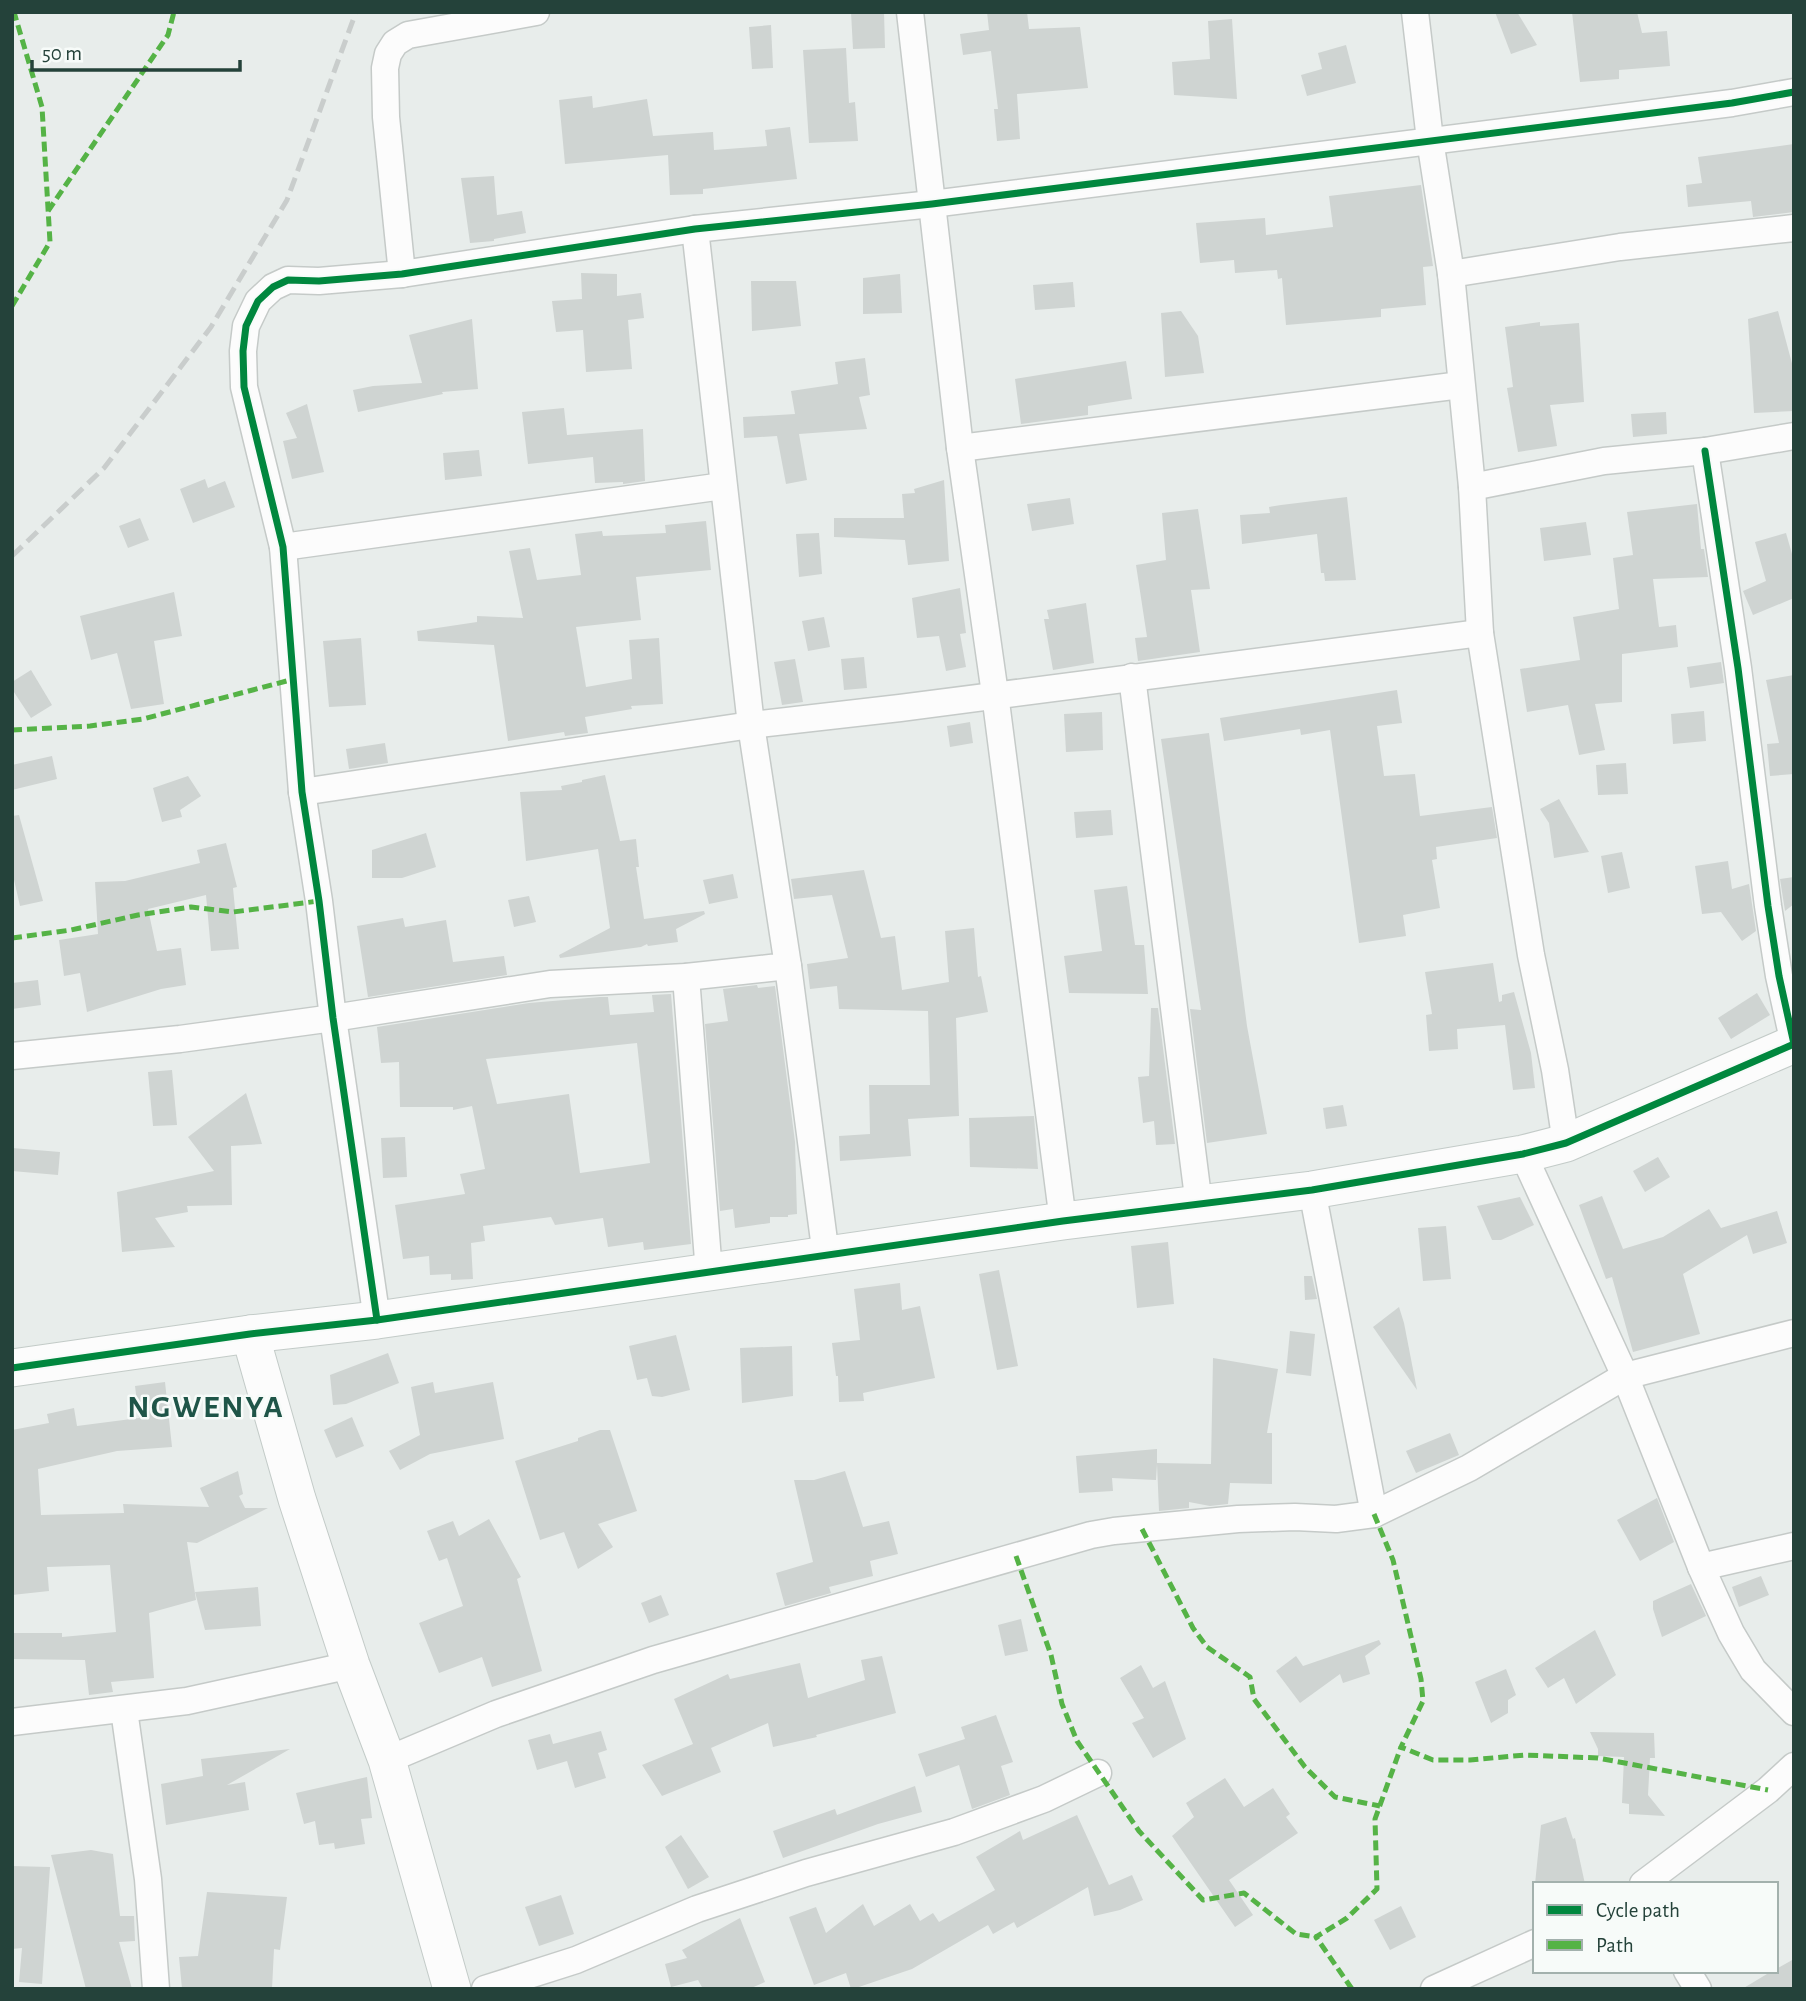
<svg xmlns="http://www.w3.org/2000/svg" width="1806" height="2001" font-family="'Alegreya Sans',sans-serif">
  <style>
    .building { fill: #cfd4d2; fill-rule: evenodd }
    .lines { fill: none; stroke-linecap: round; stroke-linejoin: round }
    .street-casing { stroke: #c5cac8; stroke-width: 29 }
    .secondary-casing { stroke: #c3cbc8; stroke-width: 39 }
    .street { stroke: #fcfcfc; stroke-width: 26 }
    .secondary { stroke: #fcfcfc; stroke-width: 37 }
    .rail { stroke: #c9cdcc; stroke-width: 5; stroke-dasharray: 14 7; stroke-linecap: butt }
    .quiet { stroke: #55b346; stroke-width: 5; stroke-dasharray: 10 5; stroke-linecap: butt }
    .cycleway-casing { stroke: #f7fbf9; stroke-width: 11 }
    .cycleway { stroke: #00873e; stroke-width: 7 }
    .labels { text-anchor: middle; stroke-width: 5; stroke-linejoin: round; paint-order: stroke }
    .district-label { font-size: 32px; font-weight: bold; letter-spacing: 2px; fill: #1f5548; stroke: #f7fbf9 }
  </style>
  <rect width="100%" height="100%" fill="#e8edeb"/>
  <g class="building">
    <path d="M851,12H884L885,48L853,49Z"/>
    <path d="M987,12H1027L1029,29L1080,27L1088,88L1017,94L1020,139L997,141L994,109H998L991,51L963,55L960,34L989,30Z"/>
    <path d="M1495,12H1517L1537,45L1511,54Z"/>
    <path d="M1572,12H1637L1642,33L1667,31L1670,66L1619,70V79L1580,82Z"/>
    <path d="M1232,19L1237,99L1174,95L1172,62L1210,59L1208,21Z"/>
    <path d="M771,25L773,68L752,69L749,27Z"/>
    <path d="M1346,45L1356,83L1307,96L1301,75L1322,69L1318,53Z"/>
    <path d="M846,48L849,103L855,102L858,141L809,143L803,50Z"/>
    <path d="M592,96L593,108L647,99L653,136L713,132L714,150L767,146L765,130L790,127L797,179L703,189V194L670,195L668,155L565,164L559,100Z"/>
    <path d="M1794,144V212L1753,217L1751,201L1688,207L1686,185L1702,183L1698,157Z"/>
    <path d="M494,176L497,215L522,211L526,233L494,239V241L470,243L461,178Z"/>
    <path d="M1421,185L1433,266L1423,267L1426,305L1381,309V317L1286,325L1282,278L1278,279L1277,270L1235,273L1234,260L1200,263L1196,223L1265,218L1266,235L1333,227L1329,196Z"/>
    <path d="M581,273L617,274V296L641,293L644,318L628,320L632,369L586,372L583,330L556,332L552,301L582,299Z"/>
    <path d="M900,274L902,313L863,314V278Z"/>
    <path d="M751,281H796L801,326L752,331Z"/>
    <path d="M1073,282L1075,307L1035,310L1033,285Z"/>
    <path d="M1181,311L1198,336L1204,373L1165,377L1161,313Z"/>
    <path d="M1778,311L1794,371V411L1754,413L1748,319Z"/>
    <path d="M472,319L478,389L442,392L443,394L358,412L353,390L373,386L422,383L409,335Z"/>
    <path d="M1540,322V326L1579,323L1584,402L1550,405L1557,446L1518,452L1507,388L1513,387L1505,327Z"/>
    <path d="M865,358L870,395L859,397L867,429L799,434L807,480L786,484L777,436L744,438L743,417L795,414L791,391L838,384L835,362Z"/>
    <path d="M1126,361L1132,399L1088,406V415L1021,424L1015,379Z"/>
    <path d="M307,404L324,472L292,479L283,441L297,438L286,413Z"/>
    <path d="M564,408L567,435L643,429L645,481L623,484V482L595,483L593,457L528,464L522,412Z"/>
    <path d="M1666,412L1667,434L1633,437L1631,414Z"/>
    <path d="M479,450L482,476L445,480L443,453Z"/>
    <path d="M205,479L208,488L225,481L235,507L193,523L180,489Z"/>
    <path d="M944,480L949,561L908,565L905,540L834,537V518H904L902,494L915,493L914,489Z"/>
    <path d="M1347,497L1356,580L1325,581L1324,573H1321L1317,534L1242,544L1240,515L1270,513L1269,507L1281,505Z"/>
    <path d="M1070,498L1074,524L1032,531L1027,504Z"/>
    <path d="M1697,504L1701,549H1704L1708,577L1653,579L1659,627L1676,625L1678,647L1622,654V702L1595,704L1605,750L1579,755L1568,705L1527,712L1520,669L1580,660L1573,617L1619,609L1613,558L1633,555L1627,512Z"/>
    <path d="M1198,509L1210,589L1191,590L1200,652L1138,661L1135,638L1147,637L1136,565L1166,560L1162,513Z"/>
    <path d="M140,518L149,540L128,548L119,526Z"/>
    <path d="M706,521L711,570L636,577L641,620L576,627L586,687L632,679L629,640L659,638L663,704L631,706L632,709L585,717L588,733L565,736L564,732L508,741L494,645L418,641L417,631L477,622V616L523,618L509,551L530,548L537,580L581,575L575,534L602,531L603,536L666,533L665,525Z"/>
    <path d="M1586,522L1591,555L1544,561L1540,528Z"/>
    <path d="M819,533L822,574L799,577L796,534Z"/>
    <path d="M1786,533L1794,561V598L1753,615L1743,591L1766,581L1755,542Z"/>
    <path d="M960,588L966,633L960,634L966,667L946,671L939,636L917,638L912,598Z"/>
    <path d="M174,592L182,636L154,641L164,704L131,709L117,653L91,660L80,616Z"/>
    <path d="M1086,603L1094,663L1053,670L1044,619H1049L1047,610Z"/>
    <path d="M824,617L830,647L808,651L802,621Z"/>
    <path d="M361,638L366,705L329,707L323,641Z"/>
    <path d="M864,657L867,688L844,690L841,659Z"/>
    <path d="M795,659L803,702L782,705L774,662Z"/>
    <path d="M1721,662L1724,683L1690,688L1687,667Z"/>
    <path d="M31,670L52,705L31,718L12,689V682Z"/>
    <path d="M1794,675V774L1770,776L1767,744L1779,743L1766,680Z"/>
    <path d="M1397,690L1402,723L1377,726L1384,776L1415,774L1420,816L1492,807L1497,838L1436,847L1437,859L1432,860L1440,908L1403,915L1406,936L1359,943L1330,730L1301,735L1300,729L1224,741L1220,718Z"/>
    <path d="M1704,711L1706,741L1673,744L1671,714Z"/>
    <path d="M1102,712L1103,750L1066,752L1064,714Z"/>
    <path d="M970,722L973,743L950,747L947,726Z"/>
    <path d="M1209,733L1247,1026L1267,1134L1207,1143L1190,1009L1201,1010L1161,739Z"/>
    <path d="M385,743L388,763L349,769L346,749Z"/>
    <path d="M52,756L57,779L12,790V765Z"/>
    <path d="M1626,763L1628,794L1598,795L1596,765Z"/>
    <path d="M605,775L620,841L636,839L639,867H636L644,919L704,911L705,914L676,929L678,942L648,946L647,944L641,947L560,958L559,955L610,928L598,849L526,861L520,792L562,790L561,786L582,782V780Z"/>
    <path d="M188,776L201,796L180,810L182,817L162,822L153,788Z"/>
    <path d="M1559,799L1589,852L1554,858L1549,823L1540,809Z"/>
    <path d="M1111,810L1113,835L1076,838L1074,812Z"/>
    <path d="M19,815L43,901L20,906L12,871V816Z"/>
    <path d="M426,833L436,867L402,878H372V850Z"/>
    <path d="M226,843L237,887L233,888L239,949L211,951L206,895L148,909L157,951L181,948L186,985L161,989L87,1012L80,973L64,976L59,940L98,934L95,882L125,881L200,863L197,850Z"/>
    <path d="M1622,852L1630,888L1608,893L1601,856Z"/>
    <path d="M1728,861L1732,889L1749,884L1756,931L1742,941L1721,912L1702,914L1695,866Z"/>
    <path d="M864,870L881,938L895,936L902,990L949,982L945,931L974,928L978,977L981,976L988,1012L956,1018L959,1116L908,1119L911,1156L840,1161L839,1136L870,1134L869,1085H930L928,1011L839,1009L837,986L810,989L807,964L848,958L832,895L794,899L791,879Z"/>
    <path d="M733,874L738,898L709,904L703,880Z"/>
    <path d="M1794,877V904L1785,911L1780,879Z"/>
    <path d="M1127,886L1135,945H1144L1148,994L1069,993L1064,956L1102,951L1094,890Z"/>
    <path d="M529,896L536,922L514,927L508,900Z"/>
    <path d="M403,918L405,927L446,920L453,962L504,956L507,975L368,997L357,926Z"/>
    <path d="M1493,963L1499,1002L1502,1001V995L1514,992L1531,1053L1535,1088L1513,1090L1505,1025L1457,1029L1458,1049L1429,1051L1426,1015L1432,1014L1425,972Z"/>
    <path d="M38,980L41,1005L12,1009V983Z"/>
    <path d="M757,985L758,988L775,986L795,1142L797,1214L788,1215V1217H770V1223L735,1228L733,1209L720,1211L705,1024L728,1021L723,989Z"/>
    <path d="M1757,993L1770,1015L1731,1039L1718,1018Z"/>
    <path d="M671,994L691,1244L644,1250L643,1242L608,1247L603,1218L555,1225L551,1217L483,1226L485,1241L471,1243L473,1279L451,1280V1274L430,1275L429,1256L403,1259L395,1205L465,1194L460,1174L485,1169L472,1106L453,1110V1107H400L399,1062L381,1063L377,1027L529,1003L600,997H608L610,1015L654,1012L652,995ZM637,1043L650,1163L580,1173L569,1094L497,1104L486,1059Z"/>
    <path d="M1151,1008H1158L1175,1144L1156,1145L1154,1121L1143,1123L1138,1077L1149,1076Z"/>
    <path d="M172,1070L177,1125L153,1126L148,1072Z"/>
    <path d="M246,1093L262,1144L231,1146L232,1205L187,1206L188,1212L155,1218L175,1247L122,1252L117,1192L214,1171L188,1137Z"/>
    <path d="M1343,1105L1347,1126L1326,1129L1323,1108Z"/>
    <path d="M1034,1116L1038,1169L970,1167L969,1118Z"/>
    <path d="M405,1137L407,1177L383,1178L381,1138Z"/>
    <path d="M12,1148L60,1152L58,1175L12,1171Z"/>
    <path d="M1658,1157L1670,1177L1645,1192L1633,1171Z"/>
    <path d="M1602,1196L1623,1249L1663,1237L1709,1209L1721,1228L1777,1211L1787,1243L1753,1254L1747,1235L1683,1274L1700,1334L1633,1352L1612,1277L1606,1279L1579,1205Z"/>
    <path d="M1520,1197L1534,1225L1501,1240H1492L1477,1206Z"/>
    <path d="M1446,1226L1451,1279L1423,1281L1418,1228Z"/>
    <path d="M1168,1242L1174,1304L1137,1308L1131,1246Z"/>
    <path d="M999,1270L1018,1366L997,1370L979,1274Z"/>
    <path d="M1304,1276H1312L1317,1299L1305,1300Z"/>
    <path d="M900,1283L902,1310L920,1306L935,1378L863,1393L864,1401L839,1402L838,1376H836L832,1343L860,1340L854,1289Z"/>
    <path d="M1399,1307L1404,1323L1417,1390L1373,1327Z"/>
    <path d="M1290,1331L1315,1334L1311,1376L1286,1373Z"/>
    <path d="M676,1335L690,1390L662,1397L652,1396L647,1378L637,1380L629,1346Z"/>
    <path d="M792,1346L793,1396L742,1403L740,1348Z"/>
    <path d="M388,1353L399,1383L346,1404L333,1405L330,1375Z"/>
    <path d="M1213,1358L1278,1369L1267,1433H1272V1484L1230,1483L1228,1504L1210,1506L1189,1502V1508L1159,1511L1157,1464L1156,1480L1112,1478L1113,1491L1079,1493L1076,1456L1157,1449V1463L1211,1464Z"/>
    <path d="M165,1382L172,1447L117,1451L38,1469L41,1515L124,1513L123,1504L209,1507L200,1488L238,1471L243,1494L239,1496L245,1508H268L197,1543L187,1542L196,1600L149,1613L154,1678L111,1682L113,1692L89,1695L85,1660L12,1659V1633H62V1637L116,1632L110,1565L47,1567L49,1591L12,1595V1430L49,1423L47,1414L74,1408L77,1426L139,1418L135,1386Z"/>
    <path d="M433,1382L435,1393L493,1382L504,1439L430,1454L400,1470L389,1451L420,1435L411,1387Z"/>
    <path d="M352,1417L364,1446L336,1458L324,1430Z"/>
    <path d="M600,1430H610L637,1511L598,1524L613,1547L578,1569L564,1532L540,1540L515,1461L578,1441V1438Z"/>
    <path d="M1450,1433L1459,1455L1416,1473L1406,1451Z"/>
    <path d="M845,1471L863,1527L889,1521L898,1554L870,1561L873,1576L829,1587L831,1593L785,1606L776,1573L813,1562L794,1480H814Z"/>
    <path d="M1657,1498L1674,1542L1640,1561L1617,1520Z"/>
    <path d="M489,1519L521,1577L517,1579L542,1671L492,1687L482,1657L439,1673L419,1623L463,1606L447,1558L439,1561L427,1531L453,1521L459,1536Z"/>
    <path d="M1761,1576L1769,1595L1739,1607L1732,1587Z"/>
    <path d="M1691,1584L1706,1616L1662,1637L1653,1609V1601Z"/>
    <path d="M258,1587L261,1626L205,1630L195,1592Z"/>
    <path d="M661,1595L669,1615L649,1623L641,1603Z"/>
    <path d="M1021,1619L1028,1651L1005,1656L998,1625Z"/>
    <path d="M1595,1630L1616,1675L1576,1704L1564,1678L1548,1688L1535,1668Z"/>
    <path d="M1379,1640L1381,1644L1365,1656L1370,1674L1343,1683L1340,1674L1300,1703L1276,1671L1296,1656L1303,1666Z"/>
    <path d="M882,1656L896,1713L816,1735L817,1737L773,1747L768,1723L711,1748L721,1772L662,1796L642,1765L693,1744L674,1699L728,1674L730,1679L800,1663L808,1698L865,1680L861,1660Z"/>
    <path d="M1141,1665L1153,1688L1165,1681L1186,1739L1153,1758L1132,1723L1144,1718L1120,1678Z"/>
    <path d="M1506,1669L1516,1695L1508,1700V1713L1491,1723L1475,1682Z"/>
    <path d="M996,1715L1013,1762L1001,1766L1010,1795L972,1809L959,1765L926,1777L918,1754L965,1739L961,1727Z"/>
    <path d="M601,1731L607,1750L598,1753L606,1778L575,1788L567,1761L537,1770L528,1740L550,1734L553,1744Z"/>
    <path d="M1590,1732L1654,1733L1655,1758H1650L1648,1795L1665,1816L1629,1814V1804L1622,1803L1624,1757L1598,1756V1749Z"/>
    <path d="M290,1749L227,1785L245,1782L249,1810L166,1825L161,1784L203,1776L201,1759Z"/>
    <path d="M367,1777L372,1818L361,1819L365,1844L335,1849L334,1843L319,1845L315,1821L304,1824L296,1793Z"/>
    <path d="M1225,1778L1244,1807L1273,1788L1290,1814L1286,1817L1298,1833L1229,1880L1253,1915L1235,1927L1172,1836L1194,1817L1186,1803Z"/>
    <path d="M915,1786L922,1812L878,1824L783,1858L773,1831L835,1809L837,1815Z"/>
    <path d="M1077,1815L1109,1885L1132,1875L1143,1900L1120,1910L1094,1916L1088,1887L1017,1928L1014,1922L993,1934L988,1925L912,1969L853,1989H851L846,1973L814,1985L789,1917L816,1907L826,1933L863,1904L874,1926L910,1904L920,1921L933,1913L939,1922L995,1890L976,1857L1020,1831L1023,1840Z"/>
    <path d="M1566,1817L1573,1839L1575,1838L1585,1884H1535L1541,1825Z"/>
    <path d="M681,1835L709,1877L688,1889L665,1847Z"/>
    <path d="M91,1850L113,1854L120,1916H134L135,1941L119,1942L132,1989H86L51,1855Z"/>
    <path d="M12,1866L50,1867L42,1984L19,1982L22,1948L12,1949Z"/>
    <path d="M207,1892L287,1897L280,1950L274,1949L272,1989H182L179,1957L198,1956Z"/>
    <path d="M561,1895L574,1934L539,1946L525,1907Z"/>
    <path d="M1401,1906L1416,1937L1390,1950L1374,1920Z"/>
    <path d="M740,1918L765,1982L749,1989H703L698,1980L671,1987L665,1964L687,1958L682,1950Z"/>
    <path d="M1794,1959V1989H1742L1772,1971H1776V1969Z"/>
  </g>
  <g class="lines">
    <defs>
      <g id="street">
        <path d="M910,12L960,448L995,694L1063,1221"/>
        <path d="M1415,12L1430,140L1451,274L1472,487L1480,633L1531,955L1555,1070L1566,1143"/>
        <path d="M402,274L386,117L385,68L388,54L395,43L408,35L536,12"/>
        <path d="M1451,274L1620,247L1794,228"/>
        <path d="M960,448L1461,385"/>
        <path d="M1705,451L1738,668L1768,906L1779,976L1794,1044"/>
        <path d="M1472,487L1604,461L1705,451L1794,436"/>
        <path d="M283,547L723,486"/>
        <path d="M1132,677L1199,1205"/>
        <path d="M302,792L751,725L900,708L1480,633"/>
        <path d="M788,966L826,1256"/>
        <path d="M686,977L709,1273"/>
        <path d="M12,1056L180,1039L333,1018L550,984L686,977L788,966L751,725L695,229"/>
        <path d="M1523,1154L1625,1376L1701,1567L1731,1633L1753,1670L1794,1712"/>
        <path d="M1312,1190L1374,1514"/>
        <path d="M377,1320L333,1018L319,901L302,792L283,547L244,387L243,351L246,326L258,301L273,287L288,280L319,281L402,274L695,229L932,204L1732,103L1794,92"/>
        <path d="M1701,1567L1794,1546"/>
        <path d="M124,1710L148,1879L156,1989"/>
        <path d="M12,1722L187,1701L351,1665"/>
        <path d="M387,1760L496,1714L653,1660L1091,1535L1114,1531L1238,1519L1295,1517L1336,1519L1374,1514L1469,1468L1625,1376L1794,1333"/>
        <path d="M1643,1884L1768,1790L1794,1766"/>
        <path d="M1687,1971L1698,1989"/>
        <path d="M485,1989L576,1960L697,1909L806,1873L954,1832L1044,1799L1098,1773"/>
        <path d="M1434,1989L1535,1943"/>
      </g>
      <g id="secondary">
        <path d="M250,1334L297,1499L351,1665L387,1760L452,1989"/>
        <path d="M12,1368L250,1334L377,1320L1063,1221L1312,1190L1523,1154L1566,1143L1794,1044"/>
      </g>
    </defs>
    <use href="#street" class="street-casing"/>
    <use href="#secondary" class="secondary-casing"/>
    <use href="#street" class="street"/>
    <use href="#secondary" class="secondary"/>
    <path class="rail" d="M12,556L104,468L211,327L287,200L356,12"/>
    <g class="quiet">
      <path d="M48,211L168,35L174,12"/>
      <path d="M12,306L50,242L42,107L14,12"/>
      <path d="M12,730L90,726L143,719L294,679"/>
      <path d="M12,938L71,930L138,915L191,907L233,912L319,901"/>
      <path d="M1374,1514L1393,1560L1421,1679L1423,1701L1401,1747L1433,1760H1470L1525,1755L1598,1758L1768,1790"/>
      <path d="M1142,1529L1193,1628L1207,1647L1250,1677L1254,1699L1305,1767L1335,1797L1380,1806"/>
      <path d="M1016,1556L1051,1655L1062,1704L1077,1741L1139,1831L1203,1900L1244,1893L1296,1934L1316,1937"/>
      <path d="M1352,1989L1316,1937L1347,1918L1377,1889L1375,1819L1401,1747"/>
    </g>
    <defs>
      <g id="cycleway">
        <path d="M377,1320L333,1018L319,901L302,792L283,547L244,387L243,351L246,326L258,301L273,287L288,280L319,281L402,274L695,229L932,204L1732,103L1794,92"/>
        <path d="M12,1368L250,1334L377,1320L1063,1221L1312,1190L1523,1154L1566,1143L1794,1044L1779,976L1768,906L1738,668L1705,451"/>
      </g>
    </defs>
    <use href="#cycleway" class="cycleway-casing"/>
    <use href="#cycleway" class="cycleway"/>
  </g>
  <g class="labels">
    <g class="district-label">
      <text x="206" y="1417">NGWENYA</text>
    </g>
  </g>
  <rect width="1806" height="2001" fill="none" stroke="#24423a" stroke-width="28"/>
  <rect x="1533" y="1882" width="245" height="91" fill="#f7fbf9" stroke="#a3b1ad" stroke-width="2"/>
  <rect x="1547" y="1905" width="35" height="10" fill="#00873e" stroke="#a3b1ad" stroke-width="2"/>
  <text x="1596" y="1917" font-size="21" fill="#24423a">Cycle path</text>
  <rect x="1547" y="1940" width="35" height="10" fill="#55b346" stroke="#a3b1ad" stroke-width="2"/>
  <text x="1596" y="1952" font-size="21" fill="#24423a">Path</text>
  <path d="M32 60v10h208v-10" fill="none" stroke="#24423a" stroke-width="3.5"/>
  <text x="42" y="60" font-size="21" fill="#24423a" stroke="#f7fbf9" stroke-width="5" paint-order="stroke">50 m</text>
</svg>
